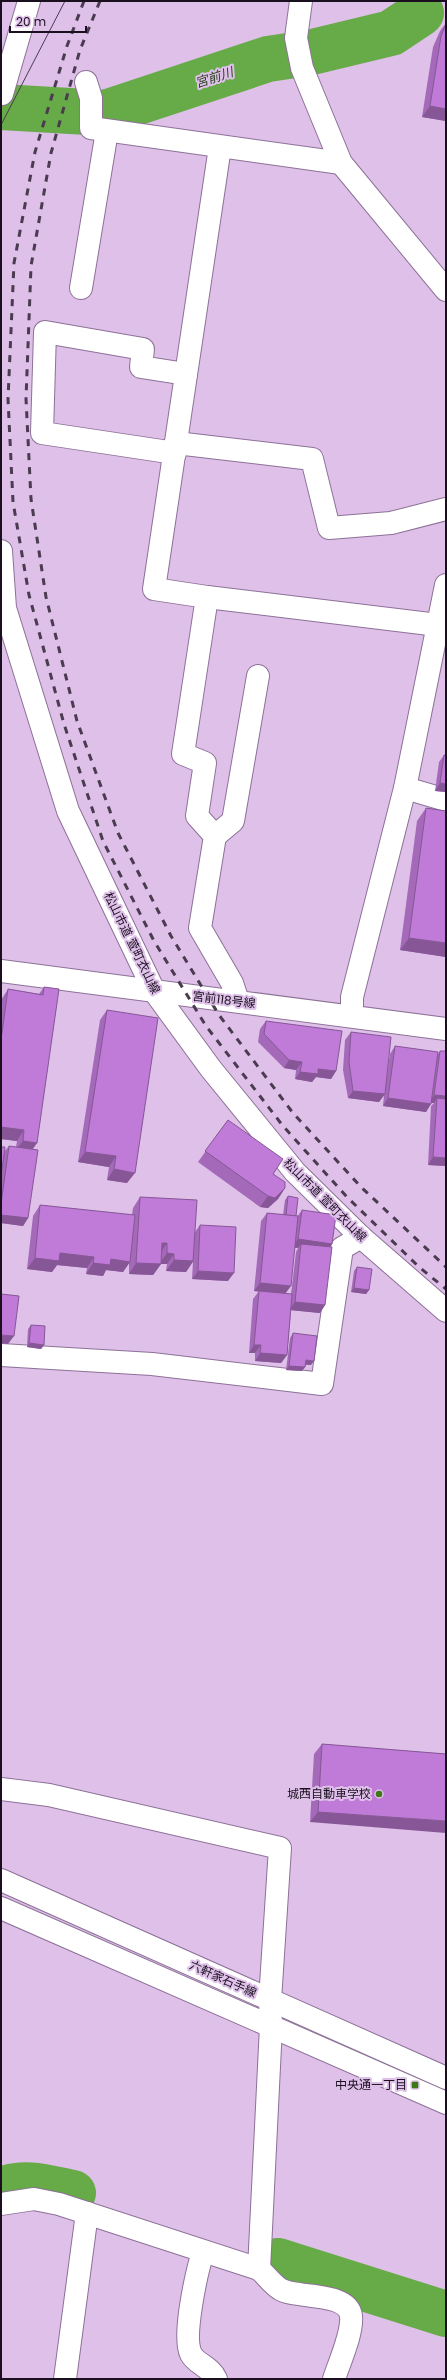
<svg xmlns="http://www.w3.org/2000/svg" width="447" height="2380" font-family="Poppins,'Noto Sans JP',sans-serif">
  <style>
    .lines { fill: none; stroke-linecap: round; stroke-linejoin: round }
    .river { stroke: #67aa48; stroke-width: 46 }
    .street-casing { stroke: #8d7197; stroke-width: 24 }
    .secondary-casing { stroke: #8d7197; stroke-width: 24 }
    .street { stroke: #fff; stroke-width: 22 }
    .secondary { stroke: #fff; stroke-width: 22 }
    .tram { stroke: #4a3b50; stroke-width: 1 }
    .rail { stroke: #4a3b50; stroke-width: 3; stroke-dasharray: 7 7; stroke-linecap: butt }
    .wall { fill: #a46ab9; fill-rule: evenodd }
    .shaded-wall { fill: #865696 }
    .building { fill: #bf7bd7; stroke: #865696 }
    .poi-dot { fill: #3a7915; stroke: #dec0e9; stroke-width: 1.5 }
    .labels { text-anchor: middle; stroke-width: 4; stroke-linejoin: round; paint-order: stroke }
    .street-label { font-size: 12px; fill: #1a0f1e; stroke: #dec0e9 }
    .poi-label { font-size: 12px; fill: #1a0f1e; stroke: #dec0e9; text-anchor: end }
    .water-label { font-size: 13px; font-style: italic; fill: #264119; stroke: #dec0e9 }
  </style>
  <rect width="100%" height="100%" fill="#dec0e9"/>
  <g class="lines">
    <g class="river">
      <path d="M1,107L105,113L268,59L308,53L391,33L421,13"/>
      <path d="M1,2190C25,2180 48,2188 73,2193"/>
      <path d="M278,2261L446,2314"/>
    </g>
    <defs>
      <g id="street">
        <path d="M301,1L296,38L302,68L341,163L446,290"/>
        <path d="M86,82L91,98V128L341,163"/>
        <path d="M2,94L29,1"/>
        <path d="M220,147L154,589L207,597L183,754L205,763L197,816L215,836L200,928L232,983L238,1001"/>
        <path d="M81,288L107,131"/>
        <path d="M176,443L312,459L329,528L391,523L446,509"/>
        <path d="M175,453L42,433L45,332L143,349L141,367L186,374"/>
        <path d="M1,551L5,608L68,811L154,991L211,1069L295,1172L361,1237L446,1311"/>
        <path d="M207,597L438,625"/>
        <path d="M405,788L446,800"/>
        <path d="M215,836L233,821L258,676"/>
        <path d="M352,1016V997L405,788L446,585"/>
        <path d="M1,1355L152,1364L322,1384L342,1248L361,1237"/>
        <path d="M1,1789L49,1795L280,1848L270,2000L271,2026L259,2269"/>
        <path d="M1,2204L34,2199L59,2204L259,2269C266,2275 272,2284 280,2289C295,2299 348,2291 351,2316C353,2333 339,2363 334,2379"/>
        <path d="M203,2252C197,2271 182,2336 191,2354C196,2364 210,2366 216,2379"/>
        <path d="M65,2379L87,2213"/>
      </g>
      <g id="secondary">
        <path d="M1,971L446,1029"/>
        <path d="M1,1880L446,2078"/>
        <path d="M1,1908L446,2103"/>
      </g>
    </defs>
    <use href="#street" class="street-casing"/>
    <use href="#secondary" class="secondary-casing"/>
    <use href="#street" class="street"/>
    <use href="#secondary" class="secondary"/>
    <path class="tram" d="M1,125L65,1"/>
    <g class="rail">
      <path d="M84,1L67,46L35,152L14,263L8,399L13,502L29,595L64,724L103,841L154,941L206,1026L283,1126L347,1197L419,1267L446,1289"/>
      <path d="M100,1L80,50L51,153L31,266L26,399L31,499L46,597L77,721L118,833L171,936L219,1015L293,1113L361,1187L446,1267"/>
    </g>
  </g>
  <g class="wall">
    <path d="M446,23V121L422,117L433,47L440,31Z"/>
    <path d="M444,755H446V792L435,791L439,762Z"/>
    <path d="M426,808L446,811V957L400,950L417,821Z"/>
    <path d="M44,987L37,1143L33,1149L28,1218L23,1226L1,1223V1147L4,1152L9,1146L16,1147L17,1141L1,1139V1000L8,989L39,994Z"/>
    <path d="M107,1010L127,1183L107,1180L109,1167L78,1162L100,1020Z"/>
    <path d="M266,1021L336,1071L331,1079L316,1077L312,1082L295,1079L296,1070L284,1068L258,1042L260,1029Z"/>
    <path d="M351,1032L387,1075L390,1054L395,1046L438,1054L440,1051L446,1166L428,1165L431,1106L434,1103H431L426,1112L383,1106L384,1095L379,1102L348,1098L343,1070L345,1040Z"/>
    <path d="M228,1120L285,1188L278,1199L268,1208L260,1207L198,1162Z"/>
    <path d="M288,1196L296,1216L297,1217L302,1210L332,1244L330,1247L325,1305L320,1313L291,1310L287,1355L281,1363L255,1361V1353H249L253,1299L259,1291L263,1292L254,1291L261,1221L267,1213L283,1215L285,1200ZM294,1248H298L296,1252L291,1294H285Z"/>
    <path d="M140,1197L195,1232L200,1225L228,1281L192,1279L193,1262L186,1272L166,1271L167,1264H161L153,1275L129,1274V1263L123,1272L106,1270L103,1276L86,1274L87,1268L57,1265L52,1272L27,1269L33,1216L40,1205L132,1215L133,1208Z"/>
    <path d="M357,1267L369,1290L366,1294L351,1292L354,1271Z"/>
    <path d="M31,1325L44,1345L41,1349L27,1347L28,1329Z"/>
    <path d="M293,1333L311,1365H306L305,1367L302,1371L286,1370L290,1338Z"/>
    <path d="M322,1744L446,1754L310,1822L314,1754Z"/>
  </g>
  <g class="shaded-wall">
    <path d="M430,106L446,109V121L422,117Z"/>
    <path d="M440,783L446,784V792L435,791Z"/>
    <path d="M409,938L446,943V957L400,950Z"/>
    <path d="M289,1060L302,1062L296,1070L284,1068Z"/>
    <path d="M318,1069L336,1071L331,1079L316,1077L312,1082L295,1079L300,1072Z"/>
    <path d="M353,1091L385,1094L379,1102L348,1098Z"/>
    <path d="M434,1095L446,1096V1105L437,1098L434,1103H429Z"/>
    <path d="M388,1098L431,1104L426,1112L383,1106Z"/>
    <path d="M1,1127L24,1130L17,1141L1,1139Z"/>
    <path d="M23,1141L37,1143L29,1153L15,1151Z"/>
    <path d="M85,1152L116,1156L109,1167L78,1162Z"/>
    <path d="M433,1157L446,1158V1166L428,1165Z"/>
    <path d="M114,1169L135,1173L127,1183L107,1180Z"/>
    <path d="M285,1188L278,1199L268,1208L260,1207L268,1196Z"/>
    <path d="M1,1215L28,1218L23,1226L1,1223Z"/>
    <path d="M298,1239L332,1244L327,1252L301,1244L298,1248L292,1247Z"/>
    <path d="M162,1243H167L160,1254Z"/>
    <path d="M60,1253L94,1257L87,1268L57,1265L52,1272L27,1269L35,1258Z"/>
    <path d="M167,1253L174,1254L167,1264H159Z"/>
    <path d="M111,1259L130,1262L123,1272L106,1270L103,1276L86,1274L93,1263Z"/>
    <path d="M174,1260L193,1261L186,1272L166,1271Z"/>
    <path d="M136,1263L161,1264L153,1275L129,1274Z"/>
    <path d="M198,1271L234,1273L228,1281L192,1279Z"/>
    <path d="M260,1283L291,1286L285,1294L254,1291Z"/>
    <path d="M354,1288L369,1290L366,1294L351,1292Z"/>
    <path d="M295,1302L325,1305L320,1313L289,1310Z"/>
    <path d="M1,1335L14,1336L8,1344L1,1343Z"/>
    <path d="M29,1343L44,1345L41,1349L27,1347Z"/>
    <path d="M254,1345H261L255,1353H249Z"/>
    <path d="M260,1353L287,1355L281,1363L255,1361Z"/>
    <path d="M306,1360L314,1361L311,1365L303,1364Z"/>
    <path d="M289,1366L305,1367L302,1371L286,1370Z"/>
    <path d="M318,1812L446,1821V1833L310,1822Z"/>
  </g>
  <g class="building">
    <path d="M446,24V109L430,106L441,36Z"/>
    <path d="M444,755H446V784L440,783Z"/>
    <path d="M426,808L446,811V943L409,938Z"/>
    <path d="M44,987L59,989L37,1143L23,1141L24,1130L1,1127V1040L8,989L43,995Z"/>
    <path d="M107,1010L158,1018L135,1173L114,1169L116,1156L85,1152Z"/>
    <path d="M266,1021L342,1031L336,1071L318,1069V1074L300,1072L302,1062L289,1060L264,1034Z"/>
    <path d="M351,1032L391,1037L385,1094L353,1091L349,1062Z"/>
    <path d="M395,1046L438,1052L431,1104L388,1098Z"/>
    <path d="M440,1051H446V1096L434,1095Z"/>
    <path d="M437,1098L446,1099V1158L433,1157Z"/>
    <path d="M228,1120L283,1159L273,1174L285,1182V1188L275,1198L268,1196L205,1151Z"/>
    <path d="M9,1146L38,1150L28,1218L1,1215V1204Z"/>
    <path d="M1,1147H5L1,1177Z"/>
    <path d="M288,1196L298,1198L296,1216L286,1215Z"/>
    <path d="M140,1197L197,1200L193,1261L174,1260V1254L167,1253V1243H162L161,1264L136,1263Z"/>
    <path d="M40,1205L135,1215L130,1262L111,1259L110,1265L93,1263L94,1257L60,1253L59,1261L35,1258Z"/>
    <path d="M302,1210L336,1215L332,1244L298,1239Z"/>
    <path d="M267,1213L298,1216L291,1286L260,1283Z"/>
    <path d="M200,1225L236,1227L234,1273L198,1271Z"/>
    <path d="M301,1244L332,1247L325,1305L295,1302Z"/>
    <path d="M357,1267L372,1269L369,1290L354,1288Z"/>
    <path d="M259,1291L292,1294L287,1355L260,1353L261,1345H254Z"/>
    <path d="M1,1294L19,1296L14,1336L1,1335Z"/>
    <path d="M31,1325L45,1326L44,1345L29,1343Z"/>
    <path d="M293,1333L317,1336L314,1361L306,1360L305,1367L289,1366Z"/>
    <path d="M322,1744L446,1754V1821L318,1812Z"/>
  </g>
  <g class="poi-dot">
    <circle cx="379" cy="1794" r="4"/>
    <rect x="411" y="2081" width="8" height="8" rx="2"/>
  </g>
  <g class="labels">
    <g class="street-label">
      <text transform="translate(132 943) rotate(64)" y="4">松山市道 萱町衣山線</text>
      <text transform="translate(224 1000) rotate(7)" y="4">宮前118号線</text>
      <text transform="translate(325 1200) rotate(45)" y="4">松山市道 萱町衣山線</text>
      <text transform="translate(223 1979) rotate(24)" y="4">六軒家石手線</text>
    </g>
    <g class="poi-label">
      <text x="371" y="1798">城西自動車学校</text>
      <text x="407" y="2089">中央通一丁目</text>
    </g>
    <g class="water-label">
      <text transform="translate(214 77) rotate(-18)" y="5">宮前川</text>
    </g>
  </g>
  <rect width="447" height="2380" fill="none" stroke="#1a0f1e" stroke-width="4"/>
  <path d="M10 26v6h76v-6" fill="none" stroke="#1a0f1e" stroke-width="2"/>
  <text x="16" y="26" font-size="12" fill="#1a0f1e" stroke="#dec0e9" stroke-width="3" paint-order="stroke">20 m</text>
</svg>
